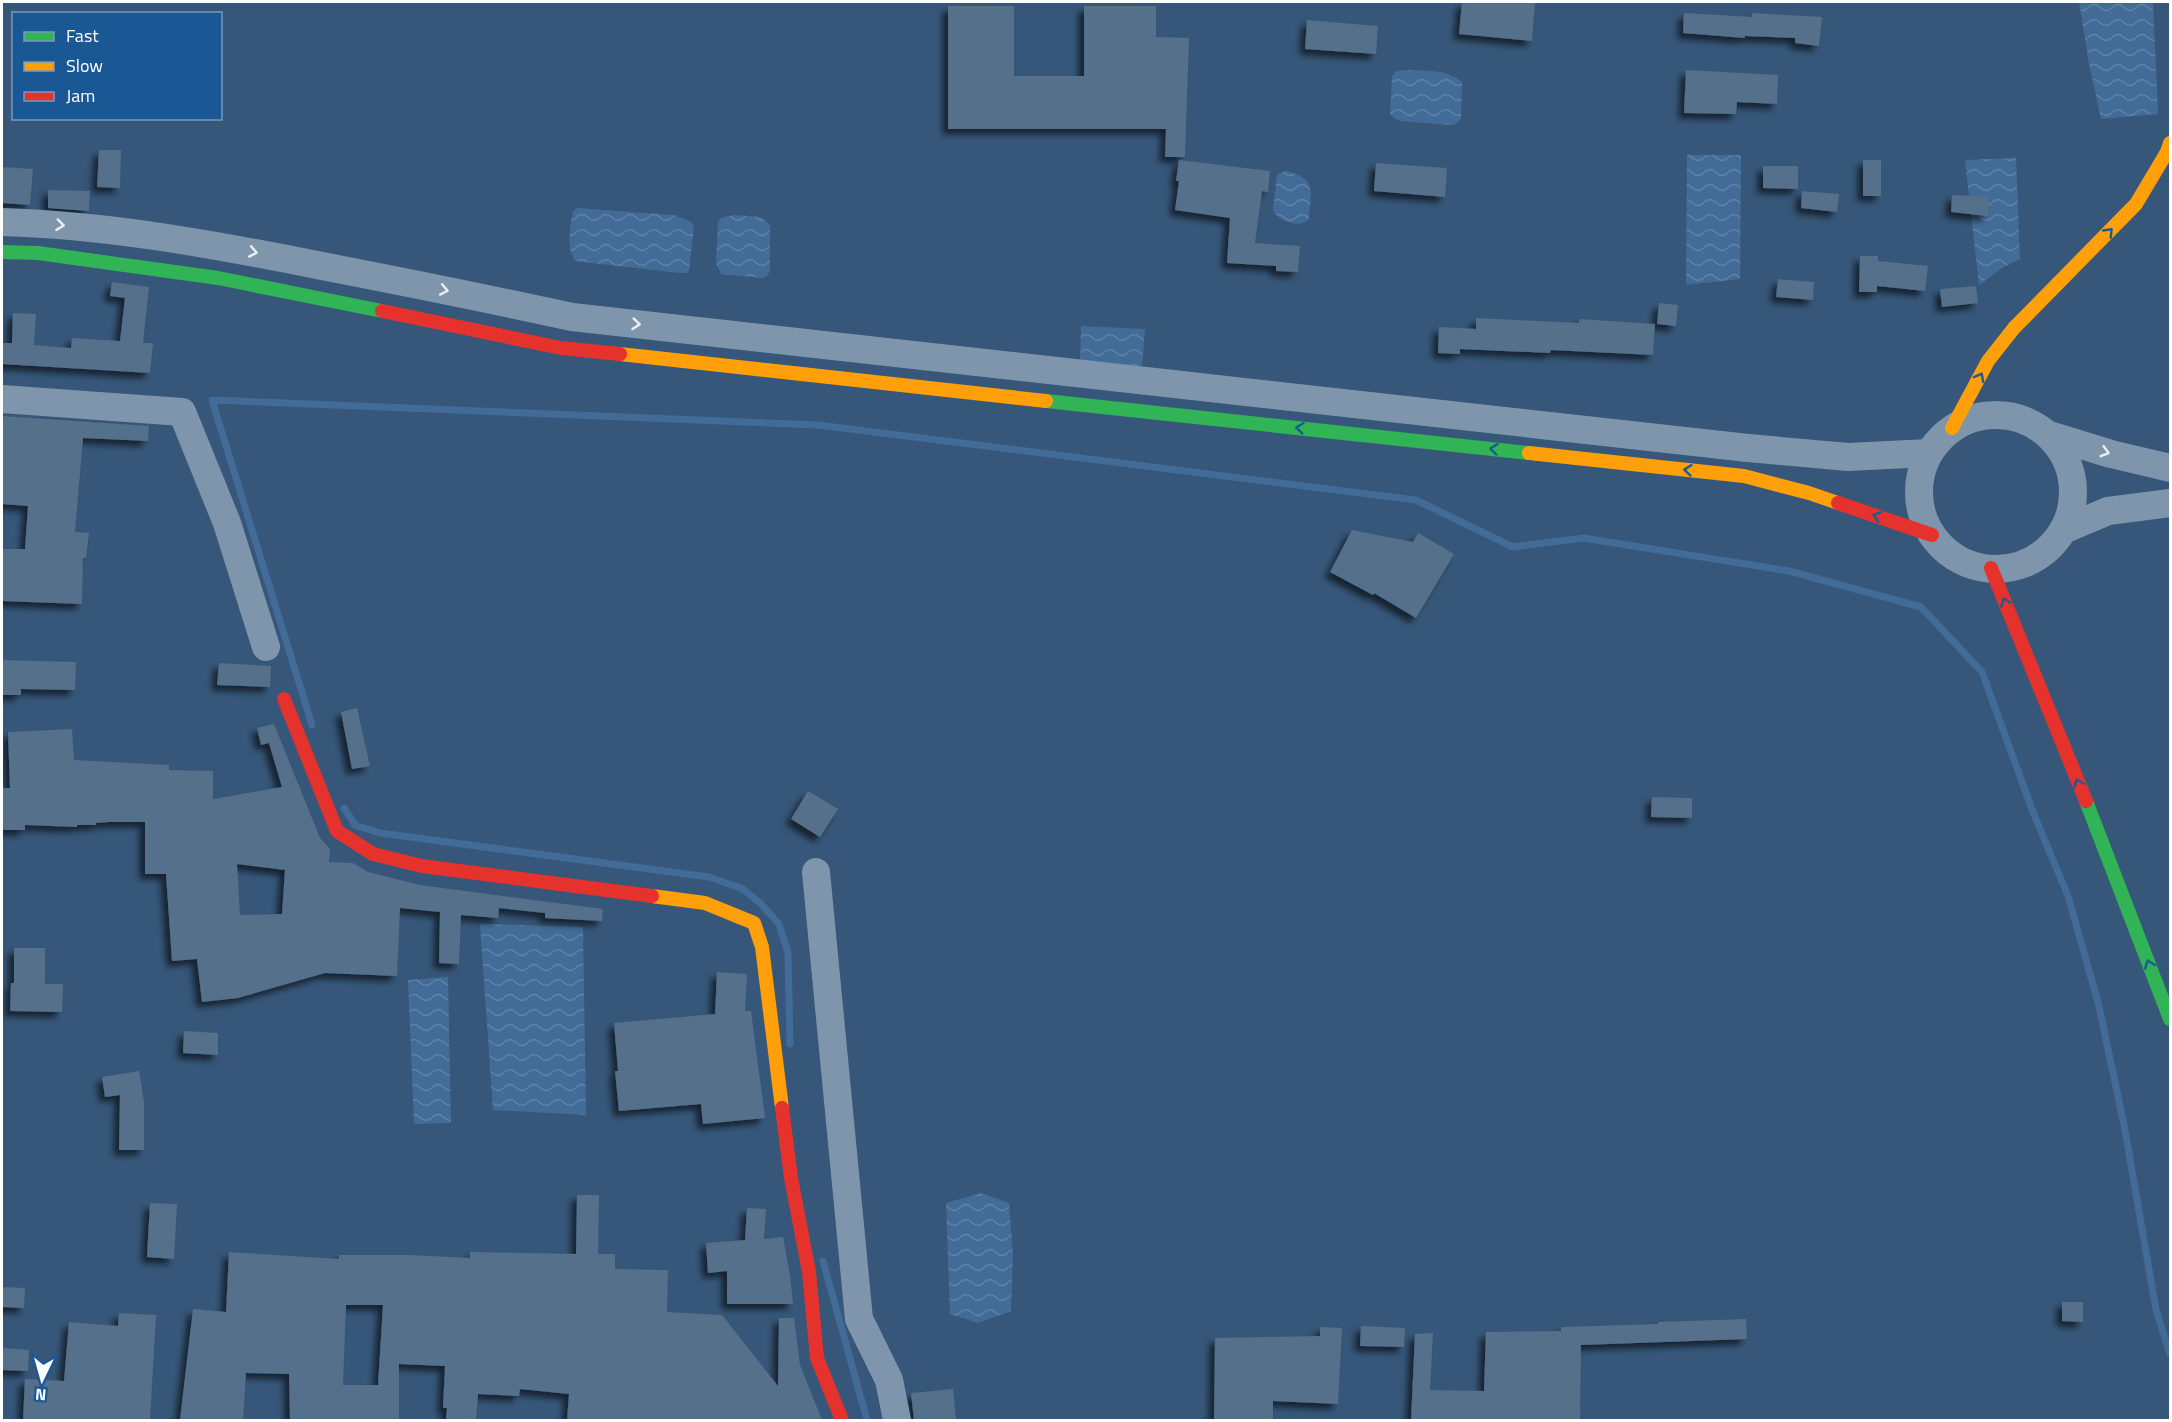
<svg xmlns="http://www.w3.org/2000/svg" width="2172" height="1422" font-family="'Titillium Web',sans-serif">
  <style>
    .water { fill: url(#water-waves) }
    .lines { fill: none; stroke-linecap: round; stroke-linejoin: round }
    .stream { stroke: #426c97; stroke-width: 7 }
    .building { fill: #556f8a; fill-rule: evenodd; filter: url(#shadow) }
    .street { stroke: #7f95ab; stroke-width: 28 }
    .fast { stroke: #30b455; stroke-width: 14 }
    .slow { stroke: #ff9f0a; stroke-width: 14 }
    .jam { stroke: #e5322d; stroke-width: 14 }
    .oneway { stroke: #eceff2 }
    .oneway2 { stroke: #1b5c92 }
  </style>
  <defs>
    <pattern id="water-waves" width="16" height="10" patternUnits="userSpaceOnUse" patternTransform="scale(1.5)"><rect width="16" height="10" fill="#426c97"/><path d="M0 5q4-4 8 0t8 0" fill="none" stroke="#5e82a7"/></pattern>
    <filter id="shadow"><feDropShadow dx="-5.5" dy="5.5" stdDeviation="3" flood-color="#0009"/></filter>
  </defs>
  <rect width="100%" height="100%" fill="#365779"/>
  <g class="water">
    <path d="M2079,2H2153L2158,114L2101,119L2089,64Z"/>
    <path d="M1401,70C1421,71 1446,68 1462,82L1461,118C1457,124 1455,125 1449,125L1400,121L1394,118L1390,114L1392,76L1395,72Z"/>
    <path d="M1687,155H1741L1740,279L1686,285Z"/>
    <path d="M2016,158L2020,259L2002,268L1979,285L1965,160Z"/>
    <path d="M1285,171C1317,178 1311,190 1309,219C1300,229 1280,222 1273,211L1277,175Z"/>
    <path d="M577,208L674,215L691,222L694,227L689,271L687,273H679L575,261C566,249 570,226 573,211Z"/>
    <path d="M735,215L761,217L770,225V270L768,275L763,278L721,274L716,263L718,221L723,217Z"/>
    <path d="M1081,326L1145,329L1142,366L1080,363Z"/>
    <path d="M480,924L583,927L586,1115L493,1110Z"/>
    <path d="M448,977L451,1123L414,1124L408,980Z"/>
    <path d="M981,1193L1009,1203L1013,1254L1011,1311L978,1323L950,1314L946,1203Z"/>
  </g>
  <g class="lines">
    <g class="stream">
      <path d="M312,725L212,400L818,425L1416,500L1513,547L1583,538L1789,571L1921,607L1982,672L2033,812L2068,896L2099,1006L2125,1130L2156,1310L2170,1354"/>
      <path d="M344,808L355,825L380,833L709,877L743,889L761,904L779,924L788,953L790,1044"/>
      <path d="M823,1261L867,1420"/>
    </g>
  </g>
  <g class="building">
    <path d="M1462,2H1535L1532,41L1459,34Z"/>
    <path d="M948,6H1014V76H1084V6H1156V37L1189,38L1185,157H1165L1166,129H948Z"/>
    <path d="M1684,13L1752,17V13L1822,17L1819,46L1795,43V38L1745,36V38L1683,33Z"/>
    <path d="M1307,20L1378,26L1376,54L1305,49Z"/>
    <path d="M1686,70L1778,75L1777,104L1737,102L1736,114L1684,113Z"/>
    <path d="M99,150H121L120,188L97,187Z"/>
    <path d="M1179,160L1270,171L1268,192L1262,191L1255,243L1300,246L1298,272L1276,271V266L1227,263L1230,218L1175,210L1179,181H1176Z"/>
    <rect x="1863" y="160" width="18" height="36"/>
    <path d="M1376,163L1447,168L1445,197L1374,191Z"/>
    <path d="M1763,166H1798V189L1763,188Z"/>
    <path d="M2,167L33,169L30,205L2,203Z"/>
    <path d="M48,190L90,191L89,211L48,208Z"/>
    <path d="M1802,191L1839,194L1837,212L1801,208Z"/>
    <path d="M1952,195L1989,197L1988,216L1951,212Z"/>
    <path d="M1860,256H1878V261L1928,266L1925,291L1877,286V292H1859Z"/>
    <path d="M1778,279L1814,282L1813,300L1776,297Z"/>
    <path d="M112,282L149,287L143,343H153L150,373L2,364V343H12L13,313L36,314L34,345L71,348L72,338L120,341L125,298L110,296Z"/>
    <path d="M1976,286L1978,303L1942,307L1940,289Z"/>
    <path d="M1659,303L1678,305L1676,326L1657,324Z"/>
    <path d="M1476,318L1579,323V319L1655,324L1653,355L1551,350L1550,353L1460,349V354L1438,353L1439,327L1476,329Z"/>
    <path d="M2,416L149,426L148,441L83,438L75,532L89,533L86,558H83L82,604L2,601V549H25L28,506L2,504Z"/>
    <path d="M1352,530L1413,542L1418,533L1454,554L1416,618L1374,593L1373,595L1330,572Z"/>
    <path d="M2,660L76,662L75,690L21,689V695H2Z"/>
    <path d="M219,663L271,666L270,687L217,685Z"/>
    <path d="M357,708L370,766L352,769L341,712Z"/>
    <path d="M274,724L320,838L330,849L329,862L353,863L368,872L420,885L603,909L602,921L545,918V913L499,908L498,918L461,915L459,964L439,963L440,912L400,908L397,976L325,973L238,998L202,1002L197,959L172,961L166,874H145V822H109L96,823V825H77V827L25,825V830H2V788H10L8,732L72,729L74,760L169,765V770L213,771V799L282,787L269,743L261,745L257,728ZM237,864L285,870L282,914L240,915Z"/>
    <path d="M808,791L838,809L820,837L791,819Z"/>
    <path d="M1652,797L1692,798V818L1651,817Z"/>
    <path d="M14,948H45V984H63L62,1012L10,1011L11,983H14Z"/>
    <path d="M717,972L747,974L745,1011H751L765,1118L703,1124L701,1104L619,1111L615,1071H618L614,1023L715,1014Z"/>
    <path d="M184,1031L218,1033V1055L183,1053Z"/>
    <path d="M139,1071L144,1102V1150H119L120,1095L105,1097L102,1077Z"/>
    <path d="M577,1195H599L598,1254H615V1269L668,1270L667,1312L722,1315L778,1386L779,1318H794L800,1365L822,1420H567L569,1394L520,1389L519,1396L478,1394L476,1420H446L447,1408H443L445,1366L399,1364V1420H290L289,1374L246,1373L243,1420H180L193,1309L226,1312L229,1252L339,1259V1255H411L470,1258V1252L576,1254ZM346,1305H383L378,1385H343Z"/>
    <path d="M150,1203L177,1204L174,1259L147,1257Z"/>
    <path d="M747,1208L766,1209L764,1239L783,1237L790,1275L793,1304H727V1271L708,1273L706,1243L745,1240Z"/>
    <path d="M2,1287L25,1288L24,1308L2,1307Z"/>
    <path d="M2062,1302H2083V1322L2062,1321Z"/>
    <path d="M119,1313L156,1315L150,1420H23L25,1379L64,1381L69,1322L118,1326Z"/>
    <path d="M1746,1319L1747,1339L1581,1345L1580,1420H1411L1415,1334L1433,1333L1430,1390L1484,1391L1486,1332L1561,1331V1327L1658,1324V1322Z"/>
    <path d="M1361,1326L1405,1328L1404,1347L1360,1346Z"/>
    <path d="M1320,1327L1342,1328L1338,1404L1273,1401V1420H1214L1215,1338L1320,1336Z"/>
    <path d="M2,1348L29,1350L28,1371L2,1370Z"/>
    <path d="M953,1389L956,1420H914L911,1393Z"/>
  </g>
  <g class="lines">
    <g class="street">
      <path d="M2,222C109,225 217,245 322,266C405,282 489,299 572,317L1748,448L1848,457L1929,453"/>
      <path d="M2,399L182,412L227,523L266,647"/>
      <circle cx="1996" cy="492" r="77"/>
      <path d="M2049,435L2111,454L2170,468"/>
      <path d="M2063,530L2108,511L2170,503"/>
      <path d="M816,872L859,1319L889,1380L897,1420"/>
    </g>
    <g class="fast">
      <path d="M2,252L38,253L218,278L382,311"/>
      <path d="M1046,401L1529,453"/>
      <path d="M2086,801L2170,1019"/>
    </g>
    <g class="slow">
      <path d="M620,354L1046,401"/>
      <path d="M1952,428L1988,361L2014,328L2136,204L2167,152L2170,143"/>
      <path d="M1529,453L1744,476L1809,493L1838,503"/>
      <path d="M652,896L705,903L754,923L762,947L782,1108"/>
    </g>
    <g class="jam">
      <path d="M382,311L561,348L620,354"/>
      <path d="M1838,503L1932,535"/>
      <path d="M1991,568L2086,801"/>
      <path d="M284,699L337,831L373,854L422,866L652,896"/>
      <path d="M782,1108L791,1178L809,1272L817,1358L842,1420"/>
    </g>
  </g>
  <defs><path id="oneway-chevron" d="M-2-3.5L2.5 0L-2 3.5" fill="none" stroke-width="1.6" stroke-linecap="round" stroke-linejoin="round" transform="scale(1.5)"/></defs>
  <g class="oneway">
    <use href="#oneway-chevron" transform="translate(60 225) rotate(7)"/>
    <use href="#oneway-chevron" transform="translate(253 252) rotate(11)"/>
    <use href="#oneway-chevron" transform="translate(444 290) rotate(11)"/>
    <use href="#oneway-chevron" transform="translate(636 324) rotate(6)"/>
    <use href="#oneway-chevron" transform="translate(2105 452) rotate(16)"/>
  </g>
  <g class="oneway2">
    <use href="#oneway-chevron" transform="translate(2109 232) rotate(-46)"/>
    <use href="#oneway-chevron" transform="translate(1980 377) rotate(-62)"/>
    <use href="#oneway-chevron" transform="translate(1300 428) rotate(-174)"/>
    <use href="#oneway-chevron" transform="translate(1494 449) rotate(-174)"/>
    <use href="#oneway-chevron" transform="translate(1688 470) rotate(-174)"/>
    <use href="#oneway-chevron" transform="translate(1877 516) rotate(-161)"/>
    <use href="#oneway-chevron" transform="translate(2005 602) rotate(-112)"/>
    <use href="#oneway-chevron" transform="translate(2078 783) rotate(-112)"/>
    <use href="#oneway-chevron" transform="translate(2149 964) rotate(-111)"/>
  </g>
  <rect width="2172" height="1422" fill="none" stroke="#ffffff" stroke-width="6"/>
  <rect x="12" y="12" width="210" height="108" fill="#1a5795" stroke="#769abf" stroke-width="1.5"/>
  <rect x="24" y="32" width="30" height="9" fill="#30b455" stroke="#769abf" stroke-width="1.5"/>
  <text x="66" y="42" font-size="18" fill="#ffffff">Fast</text>
  <rect x="24" y="62" width="30" height="9" fill="#ff9f0a" stroke="#769abf" stroke-width="1.5"/>
  <text x="66" y="72" font-size="18" fill="#ffffff">Slow</text>
  <rect x="24" y="92" width="30" height="9" fill="#e5322d" stroke="#769abf" stroke-width="1.5"/>
  <text x="66" y="102" font-size="18" fill="#ffffff">Jam</text>
  <g transform="translate(42 1380) rotate(185)" stroke="#1a5795" stroke-width="4.5" paint-order="stroke">
  <path d="M0-4.5L10 22L0 15L-10 22Z" fill="#ffffff"/>
  <text y="-9" font-size="16" font-weight="bold" text-anchor="middle" fill="#ffffff">N</text>
  </g>
</svg>
